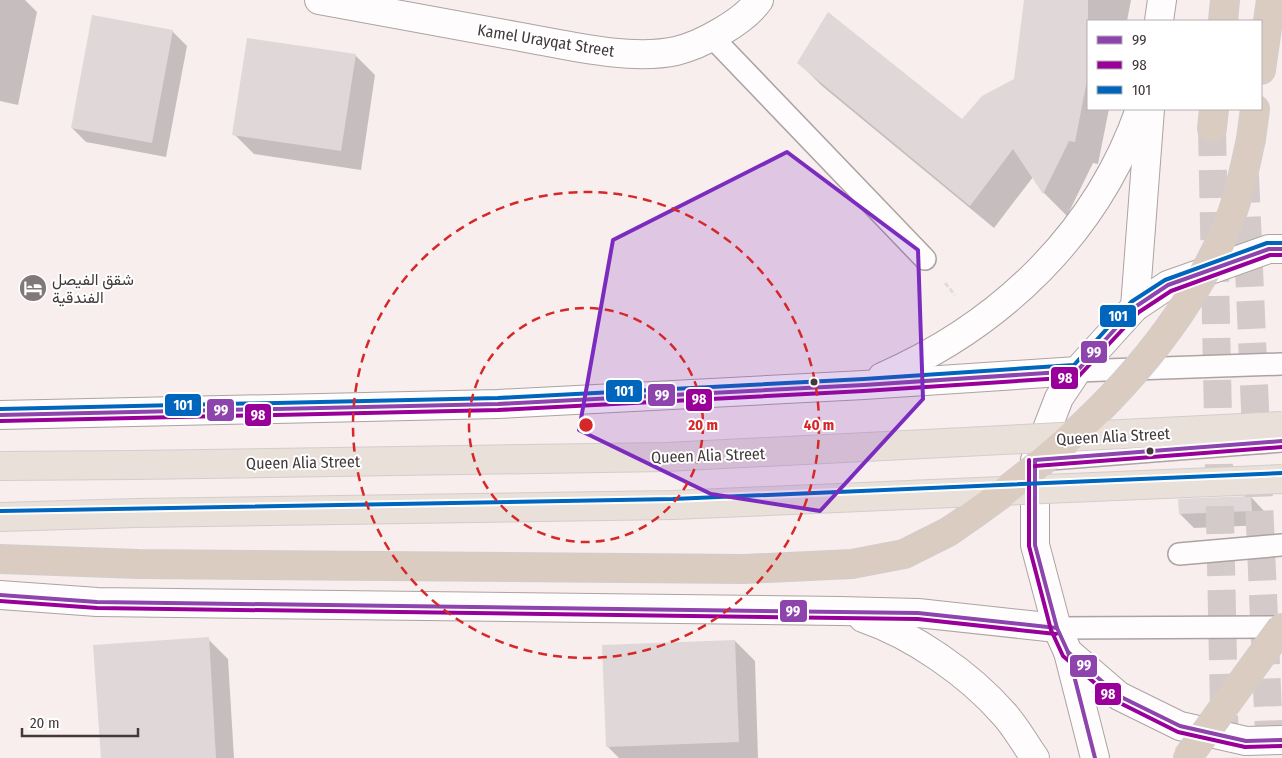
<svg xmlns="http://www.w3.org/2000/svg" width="1282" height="758" font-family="'Fira Sans Condensed',Vazirmatn,sans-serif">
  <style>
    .shadow { fill: #0003 }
    .building { fill: #e0d7d9 }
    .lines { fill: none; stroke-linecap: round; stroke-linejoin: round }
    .highway-tunnel { stroke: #d4caca; stroke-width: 28; stroke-dasharray: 28 14; stroke-linecap: butt }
    .lane-casing { stroke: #aca3a3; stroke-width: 24 }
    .secondary-casing { stroke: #aca3a3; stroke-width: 30 }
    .primary-casing { stroke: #d3cdcd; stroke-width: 30 }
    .highway-casing { stroke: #d3cdcd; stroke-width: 30 }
    .path { stroke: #e0dcdc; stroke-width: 3; stroke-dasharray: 5 2.5; stroke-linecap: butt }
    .lane { stroke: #fefcfc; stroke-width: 21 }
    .secondary { stroke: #fefcfc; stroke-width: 28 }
    .primary { stroke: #eae0da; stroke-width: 28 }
    .highway { stroke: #dbccc2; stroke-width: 28 }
    .primary-bridge-casing { stroke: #d3cdcd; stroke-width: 30; stroke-linecap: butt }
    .highway-bridge-casing { stroke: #d3cdcd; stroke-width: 30; stroke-linecap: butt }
    .primary-bridge { stroke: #eae0da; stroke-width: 28 }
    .highway-bridge { stroke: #dbccc2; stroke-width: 28 }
    .bus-1-casing { stroke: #fff; stroke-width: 8 }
    .bus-2-casing { stroke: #fff; stroke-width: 8 }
    .bus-3-casing { stroke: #fff; stroke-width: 8 }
    .bus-1 { stroke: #8e44ad; stroke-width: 4 }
    .bus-2 { stroke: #909; stroke-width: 4 }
    .bus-3 { stroke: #0065bd; stroke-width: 4 }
    .marked { fill: #7b2cbf; fill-opacity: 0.2; stroke: #7b2cbf; stroke-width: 4; stroke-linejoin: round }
    .ring { fill: none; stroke: #d62828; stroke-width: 2.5; stroke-dasharray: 9 6 }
    .bus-dot { fill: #43393a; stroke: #fff; stroke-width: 2 }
    .labels { text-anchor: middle; stroke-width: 4; stroke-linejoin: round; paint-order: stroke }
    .street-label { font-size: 16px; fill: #43393a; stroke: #fff }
    .poi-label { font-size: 16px; fill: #43393a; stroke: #fff; text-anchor: start }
    .centre { fill: #d62828; stroke: #fff; stroke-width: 2.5 }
    .ring-label { font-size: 15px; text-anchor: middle; font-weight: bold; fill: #d62828; stroke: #fff; stroke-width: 4; stroke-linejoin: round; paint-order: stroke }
    .line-badge { stroke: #fff; stroke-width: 2 }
    .badge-label { font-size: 14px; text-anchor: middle; font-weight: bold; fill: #fff }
  </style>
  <rect width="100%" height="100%" fill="#f8eeee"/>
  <g class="shadow">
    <path d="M0,0H25L37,12L18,105L0,101Z"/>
    <path d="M1026,0H1131L1127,21H1088V109H1109L1098,164L1093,163L1067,216L1044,193L1033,177L994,228L822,86L799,63L962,121L1015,80Z"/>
    <path d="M172,31L187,46L166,157L86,142L72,128Z"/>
    <path d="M355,55L375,75L361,170L254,154L234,134Z"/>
    <path d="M1251,497L1265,512V525L1194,528L1180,514Z"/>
    <path d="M208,639L228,659L234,758H102Z"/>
    <path d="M735,641L755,661L758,758H619L607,746Z"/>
  </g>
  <g class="building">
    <path d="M1024,0H1088V75L1075,142L1069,141L1043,194L1013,149L970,206L797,63L828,12L962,119L982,96L1014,79Z"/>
    <path d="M92,15L173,30L152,143L71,128Z"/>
    <path d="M247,38L356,54L341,151L232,135Z"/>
    <path d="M1251,496L1252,511L1179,514L1178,499Z"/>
    <path d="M209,637L216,758H101L93,645Z"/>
    <path d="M735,640L739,742L606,747L602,645Z"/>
  </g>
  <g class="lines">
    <g class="highway-tunnel">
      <path d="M1212,128L1225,758"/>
      <path d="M1245,175L1270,758"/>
    </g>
    <defs>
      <g id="lane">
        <path d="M712,37L925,259"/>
        <path d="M1077,371L1282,364"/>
        <path d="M1038,460L1282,441"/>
        <path d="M1179,554L1282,545"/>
        <path d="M1057,628L1282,627"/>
      </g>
      <g id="secondary">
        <path d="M319,0C386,12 454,25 521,37C566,45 630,61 676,51C701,45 744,22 759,0"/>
        <path d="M1159,21L1162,0"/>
        <path d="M1282,249H1269L1168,285L1135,307L1077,371L1059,398L1035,460V545L1057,628L1068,652L1119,696L1180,726L1246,741L1282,740"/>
        <path d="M1135,307L1150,109"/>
        <path d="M882,377C1001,325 1097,233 1140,109"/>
        <path d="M0,415L498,404L864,385L1077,371"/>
        <path d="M0,595L97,602L840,611L918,613L1057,628"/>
        <path d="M863,618C913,635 969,674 1004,714C1016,727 1025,744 1035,758"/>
        <path d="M1068,652L1095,758"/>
      </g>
      <g id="primary">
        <path d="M0,466L134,465"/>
        <path d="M0,517L136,513"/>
      </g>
      <g id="highway">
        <path d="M1223,21L1225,0"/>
        <path d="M1261,70L1271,0"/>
        <path d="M1212,128L1214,109"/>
        <path d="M1251,139L1255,109"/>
        <path d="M0,559L138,564L744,569L852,564L904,554L948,532"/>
      </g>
    </defs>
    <use href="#lane" class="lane-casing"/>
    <use href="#secondary" class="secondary-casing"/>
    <use href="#primary" class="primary-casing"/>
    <use href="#highway" class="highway-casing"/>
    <path class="path" d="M945,283L955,295"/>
    <use href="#lane" class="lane"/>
    <use href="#secondary" class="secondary"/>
    <use href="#primary" class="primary"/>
    <use href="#highway" class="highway"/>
    <defs>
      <g id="primary-bridge">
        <path d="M134,465L666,457L1282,426"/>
        <path d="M136,513L673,505L1282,479"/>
      </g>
      <g id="highway-bridge">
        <path d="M948,532C1064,454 1177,351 1230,219C1240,194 1245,166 1251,139"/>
        <path d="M1187,758L1282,627"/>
      </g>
    </defs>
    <use href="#primary-bridge" class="primary-bridge-casing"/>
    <use href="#highway-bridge" class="highway-bridge-casing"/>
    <use href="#primary-bridge" class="primary-bridge"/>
    <use href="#highway-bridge" class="highway-bridge"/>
    <defs>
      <g id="bus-1">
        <path d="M0,415L498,404L864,385L1077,371L1135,307L1168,285L1269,249H1282"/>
        <path d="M1035,460V545L1057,628L1068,652L1119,696L1180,726L1246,741L1282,740"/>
        <path d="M1035,460L1282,441"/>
        <path d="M0,595L97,602L918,613L1057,628"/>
        <path d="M1068,652L1095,758"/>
      </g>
      <g id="bus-2">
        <path d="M0,421L498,410L864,391L1078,377L1139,312L1171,291L1270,255H1282"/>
        <path d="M1029,460V546L1051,630L1063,656L1116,701L1178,732L1245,747L1282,746"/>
        <path d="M1035,466L1282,447"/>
        <path d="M0,601L97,608L918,619L1056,634"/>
      </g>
      <g id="bus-3">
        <path d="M0,409L498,398L864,379L1074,365L1131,302L1165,280L1267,243H1282"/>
        <path d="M0,511L673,499L1282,473"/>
      </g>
    </defs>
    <use href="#bus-1" class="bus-1-casing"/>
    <use href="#bus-2" class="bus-2-casing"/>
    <use href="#bus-3" class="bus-3-casing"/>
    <use href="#bus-1" class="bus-1"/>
    <use href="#bus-2" class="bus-2"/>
    <use href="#bus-3" class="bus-3"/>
  </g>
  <path class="marked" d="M787,152L918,250L923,399L820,511L711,494L579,430L613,240Z"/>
  <g class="ring">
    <circle cx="586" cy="425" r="117"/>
    <circle cx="586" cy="425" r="233"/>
  </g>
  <defs>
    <symbol id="hotel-disc" viewBox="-11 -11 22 22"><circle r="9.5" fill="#827879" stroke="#fff"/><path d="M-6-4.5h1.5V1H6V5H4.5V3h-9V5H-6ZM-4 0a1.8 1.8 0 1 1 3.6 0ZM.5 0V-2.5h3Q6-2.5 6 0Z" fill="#fff"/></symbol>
  </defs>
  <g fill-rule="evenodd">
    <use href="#hotel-disc" x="17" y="272" width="32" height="32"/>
  </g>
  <g class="bus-dot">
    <circle cx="814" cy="382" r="4.5"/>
    <circle cx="1150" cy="451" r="4.5"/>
  </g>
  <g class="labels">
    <g class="street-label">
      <text transform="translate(546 40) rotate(9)" y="6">Kamel Urayqat Street</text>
      <text transform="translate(1113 436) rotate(-3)" y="6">Queen Alia Street</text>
      <text transform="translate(708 455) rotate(-2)" y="6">Queen Alia Street</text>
      <text transform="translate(303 462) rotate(-1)" y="6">Queen Alia Street</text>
    </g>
    <g class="poi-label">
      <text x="52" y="285">شقق الفيصل<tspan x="52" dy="18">الفندقية</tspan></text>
    </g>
  </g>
  <circle cx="586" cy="425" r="8" class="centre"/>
  <g class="ring-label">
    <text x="703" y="430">20 m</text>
    <text x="819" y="430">40 m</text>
  </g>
  <g class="line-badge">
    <rect x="1099" y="304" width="38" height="24" rx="5" fill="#0065bd"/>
    <rect x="1080" y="340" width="28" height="24" rx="5" fill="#8e44ad"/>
    <rect x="1050" y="366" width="29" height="24" rx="5" fill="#909"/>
    <rect x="605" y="379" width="38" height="24" rx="5" fill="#0065bd"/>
    <rect x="647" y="383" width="29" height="24" rx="5" fill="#8e44ad"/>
    <rect x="685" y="388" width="28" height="24" rx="5" fill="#909"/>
    <rect x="164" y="393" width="38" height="24" rx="5" fill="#0065bd"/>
    <rect x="206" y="398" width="29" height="24" rx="5" fill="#8e44ad"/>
    <rect x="244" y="403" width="28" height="24" rx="5" fill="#909"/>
    <rect x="779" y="599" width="29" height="24" rx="5" fill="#8e44ad"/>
    <rect x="1069" y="654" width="29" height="24" rx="5" fill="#8e44ad"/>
    <rect x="1094" y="682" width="28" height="24" rx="5" fill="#909"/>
  </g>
  <g class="badge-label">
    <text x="1118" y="321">101</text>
    <text x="1094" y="357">99</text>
    <text x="1065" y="383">98</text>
    <text x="624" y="396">101</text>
    <text x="662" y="400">99</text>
    <text x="699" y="404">98</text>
    <text x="183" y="410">101</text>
    <text x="221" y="415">99</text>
    <text x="258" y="420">98</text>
    <text x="793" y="616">99</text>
    <text x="1084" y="670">99</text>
    <text x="1108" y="699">98</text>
  </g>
  <rect x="1087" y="20" width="175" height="90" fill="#ffffff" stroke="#b4b0b0"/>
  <rect x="1097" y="36" width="25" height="8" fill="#8e44ad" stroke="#b4b0b0"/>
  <text x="1132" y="45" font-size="15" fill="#43393a">99</text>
  <rect x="1097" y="61" width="25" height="8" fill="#990099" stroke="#b4b0b0"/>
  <text x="1132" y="70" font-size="15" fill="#43393a">98</text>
  <rect x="1097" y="86" width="25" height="8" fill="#0065bd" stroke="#b4b0b0"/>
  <text x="1132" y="95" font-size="15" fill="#43393a">101</text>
  <path d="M22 728v8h116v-8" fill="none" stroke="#43393a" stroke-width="2.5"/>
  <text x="30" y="728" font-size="15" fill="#43393a" stroke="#ffffff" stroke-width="4" paint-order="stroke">20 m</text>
</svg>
